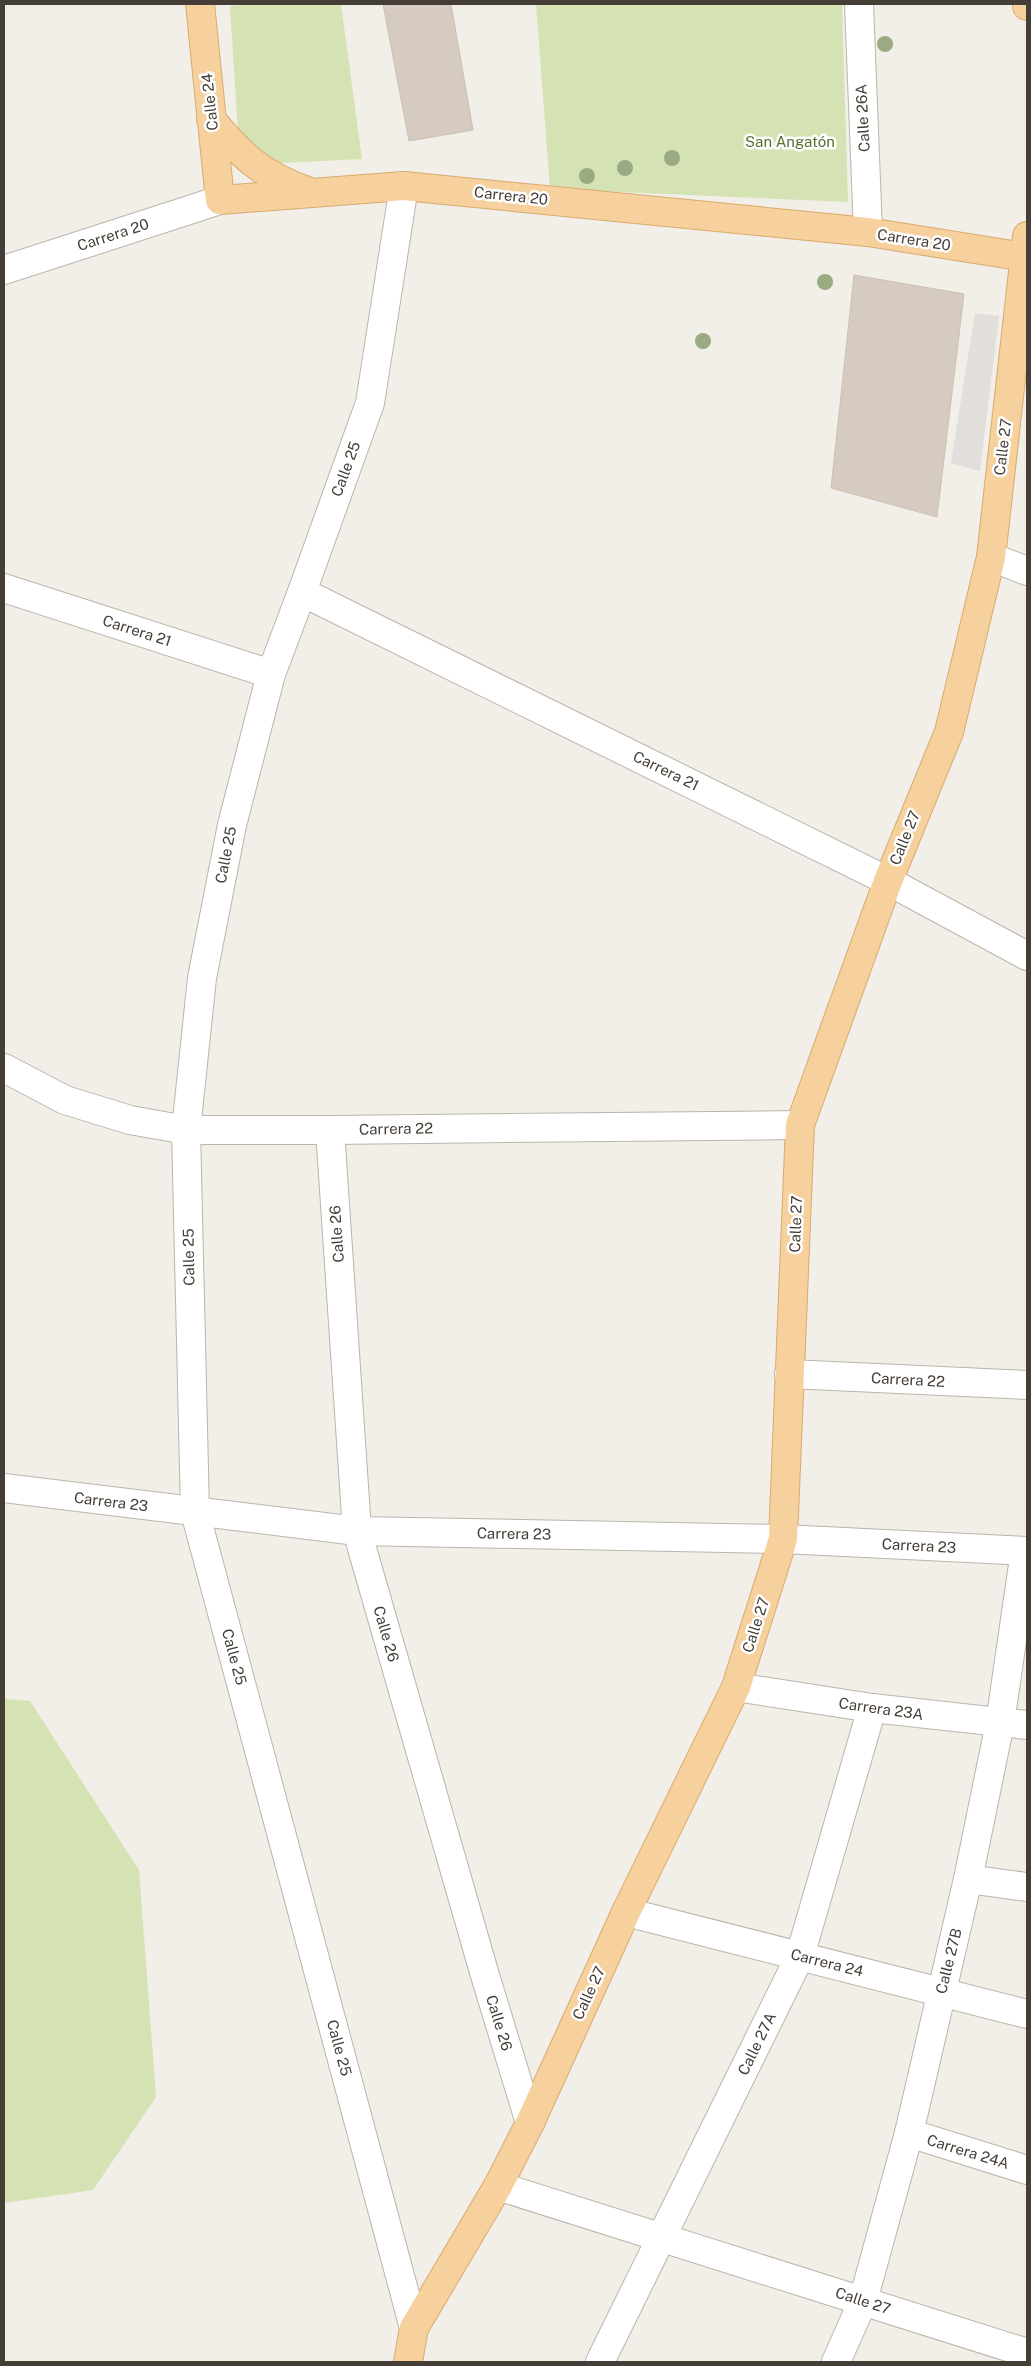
<svg xmlns="http://www.w3.org/2000/svg" width="1031" height="2366" font-family="'Public Sans',sans-serif">
  <style>
    .green { fill: #d5e3b4 }
    .parking { fill: #e1dedc }
    .building { fill: #d6cbc1; stroke: #cdbfb2 }
    .lines { fill: none; stroke-linecap: round; stroke-linejoin: round }
    .minor-casing { stroke: #bdb4ab; stroke-width: 30 }
    .major-casing { stroke: #daaa6e; stroke-width: 30 }
    .minor { stroke: #fff; stroke-width: 28 }
    .major { stroke: #f6d09d; stroke-width: 28 }
    .tree { fill: #9aaa82 }
    .labels { text-anchor: middle; stroke-width: 5; stroke-linejoin: round; paint-order: stroke }
    .street-label { font-size: 15px; fill: #453e37; stroke: #fff }
    .park-label { font-size: 15px; fill: #52722f; stroke: #fff }
  </style>
  <rect width="100%" height="100%" fill="#f2eee8"/>
  <g class="green">
    <path d="M255,4H341L362,159L240,165L230,6Z"/>
    <path d="M536,4H842L848,202L550,189Z"/>
    <path d="M4,1699L30,1701L139,1870L156,2097L93,2190L4,2203Z"/>
  </g>
  <path class="parking" d="M975,313L999,316L980,471L951,463Z"/>
  <g class="building">
    <path d="M383,4H451L473,130L409,141Z"/>
    <path d="M854,275L964,294L937,517L831,488Z"/>
  </g>
  <g class="lines">
    <defs>
      <g id="minor">
        <path d="M859,4L868,232"/>
        <path d="M404,186L370,403L302,592L271,674L232,825L202,978L186,1130L195,1512L414,2328"/>
        <path d="M4,270L220,200"/>
        <path d="M991,557L1027,571"/>
        <path d="M4,588L271,674"/>
        <path d="M302,592L888,881L1027,956"/>
        <path d="M4,1068L65,1100L130,1120L186,1130H330L800,1125"/>
        <path d="M330,1130L357,1531L484,1972L530,2123"/>
        <path d="M789,1374L1027,1385"/>
        <path d="M4,1488L357,1531L783,1539L1027,1551"/>
        <path d="M736,1687L872,1708L1027,1725"/>
        <path d="M968,1879L1027,1887"/>
        <path d="M626,1912L1027,2014"/>
        <path d="M909,2133L1027,2170"/>
        <path d="M498,2186L1027,2353"/>
        <path d="M600,2362L800,1956L872,1708"/>
        <path d="M836,2362L863,2301L909,2133L968,1879L1000,1723L1025,1551"/>
      </g>
      <g id="major">
        <path d="M200,4L220,200L404,186L868,232L1025,257"/>
        <path d="M1027,4V6"/>
        <path d="M211,119C241,156 262,175 307,191"/>
        <path d="M408,2362L414,2328L498,2186L530,2123L626,1912L736,1687L783,1539L800,1125L888,881L949,732L991,557L1027,236"/>
      </g>
    </defs>
    <use href="#minor" class="minor-casing"/>
    <use href="#major" class="major-casing"/>
    <use href="#minor" class="minor"/>
    <use href="#major" class="major"/>
  </g>
  <g class="tree">
    <circle cx="885" cy="44" r="8"/>
    <circle cx="672" cy="158" r="8"/>
    <circle cx="625" cy="168" r="8"/>
    <circle cx="587" cy="176" r="8"/>
    <circle cx="825" cy="282" r="8"/>
    <circle cx="703" cy="341" r="8"/>
  </g>
  <g class="labels">
    <g class="street-label">
      <text transform="translate(210 102) rotate(-96)" y="5">Calle 24</text>
      <text transform="translate(863 118) rotate(-93)" y="5">Calle 26A</text>
      <text transform="translate(511 196) rotate(6)" y="5">Carrera 20</text>
      <text transform="translate(113 235) rotate(-18)" y="5">Carrera 20</text>
      <text transform="translate(914 240) rotate(9)" y="5">Carrera 20</text>
      <text transform="translate(1003 447) rotate(-83)" y="5">Calle 27</text>
      <text transform="translate(346 469) rotate(-70)" y="5">Calle 25</text>
      <text transform="translate(137 631) rotate(18)" y="5">Carrera 21</text>
      <text transform="translate(666 771) rotate(26)" y="5">Carrera 21</text>
      <text transform="translate(905 838) rotate(-68)" y="5">Calle 27</text>
      <text transform="translate(226 855) rotate(-79)" y="5">Calle 25</text>
      <text transform="translate(396 1129) rotate(-1)" y="5">Carrera 22</text>
      <text transform="translate(796 1224) rotate(-88)" y="5">Calle 27</text>
      <text transform="translate(337 1234) rotate(-94)" y="5">Calle 26</text>
      <text transform="translate(189 1257) rotate(-91)" y="5">Calle 25</text>
      <text transform="translate(908 1380) rotate(3)" y="5">Carrera 22</text>
      <text transform="translate(111 1502) rotate(7)" y="5">Carrera 23</text>
      <text transform="translate(514 1534) rotate(1)" y="5">Carrera 23</text>
      <text transform="translate(919 1546) rotate(3)" y="5">Carrera 23</text>
      <text transform="translate(756 1625) rotate(-72)" y="5">Calle 27</text>
      <text transform="translate(386 1634) rotate(74)" y="5">Calle 26</text>
      <text transform="translate(234 1657) rotate(75)" y="5">Calle 25</text>
      <text transform="translate(881 1709) rotate(8)" y="5">Carrera 23A</text>
      <text transform="translate(949 1961) rotate(-76)" y="5">Calle 27B</text>
      <text transform="translate(827 1963) rotate(14)" y="5">Carrera 24</text>
      <text transform="translate(589 1993) rotate(-65)" y="5">Calle 27</text>
      <text transform="translate(499 2023) rotate(73)" y="5">Calle 26</text>
      <text transform="translate(757 2044) rotate(-64)" y="5">Calle 27A</text>
      <text transform="translate(339 2048) rotate(75)" y="5">Calle 25</text>
      <text transform="translate(968 2152) rotate(17)" y="5">Carrera 24A</text>
      <text transform="translate(863 2301) rotate(18)" y="5">Calle 27</text>
    </g>
    <g class="park-label">
      <text x="790" y="147">San Angatón</text>
    </g>
  </g>
  <rect width="1031" height="2366" fill="none" stroke="#453e37" stroke-width="10"/>
</svg>
